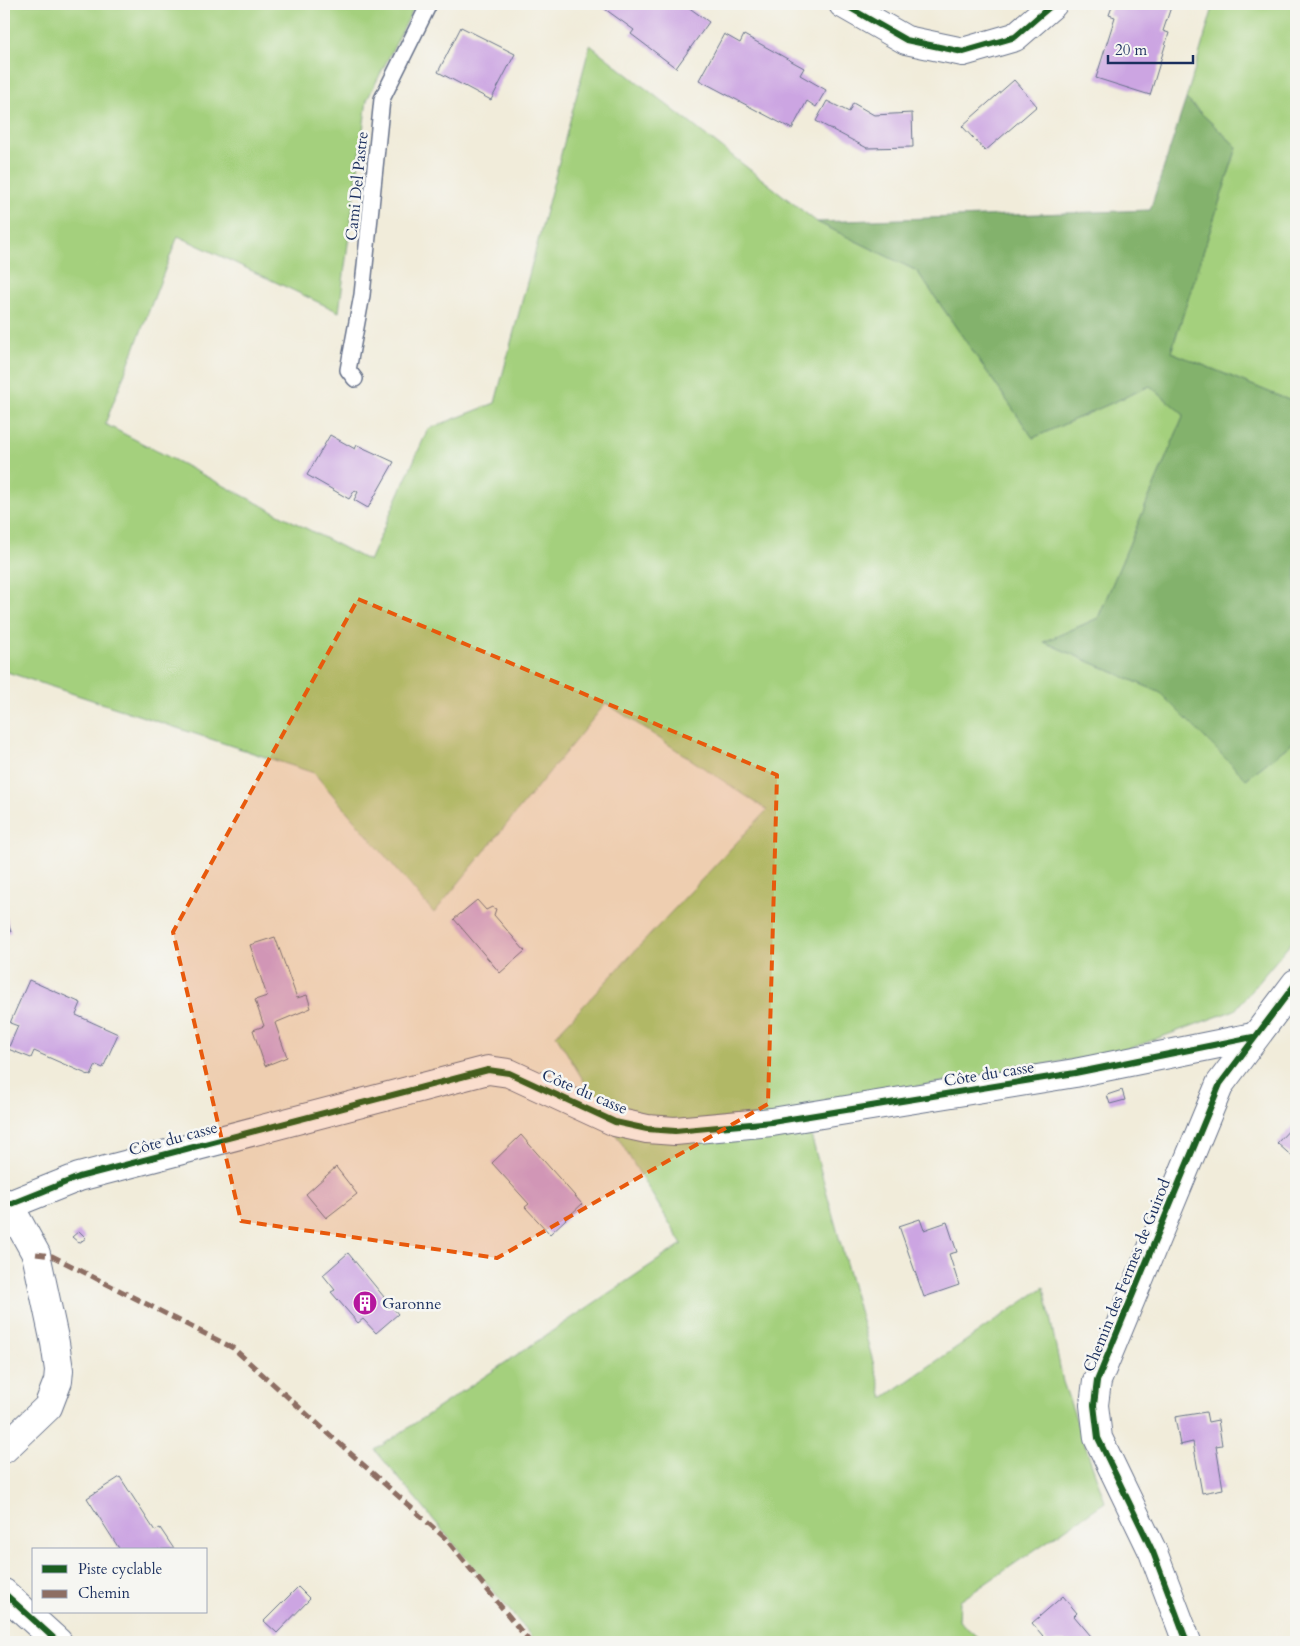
<svg xmlns="http://www.w3.org/2000/svg" width="1300" height="1646" font-family="Cardo,serif">
  <style>
    .green { fill: #a4d07d; stroke: #60806e }
    .forest { fill: #83b26c; stroke: #4f7065 }
    .building { fill: #cca5e2 }
    .lines { fill: none; stroke-linecap: round; stroke-linejoin: round }
    .lane-casing { stroke: #667189; stroke-width: 18 }
    .street-casing { stroke: #667189; stroke-width: 30 }
    .lane { stroke: #fff; stroke-width: 15 }
    .street { stroke: #fff; stroke-width: 28 }
    .quiet { stroke: #8d6e63; stroke-width: 5; stroke-dasharray: 10 5; stroke-linecap: butt }
    .cycleway-casing { stroke: #f6f6f2; stroke-width: 9 }
    .cycleway { stroke: #1b5e20; stroke-width: 6 }
    .marked { fill: #e8590c; fill-opacity: 0.2; stroke: #e8590c; stroke-width: 4; stroke-dasharray: 10 6; stroke-linejoin: round }
    .labels { text-anchor: middle; stroke-width: 5; stroke-linejoin: round; paint-order: stroke }
    .street-label { font-size: 16px; fill: #1b2f5e; stroke: #f6f6f2 }
    .poi-label { font-size: 16px; fill: #1b2f5e; stroke: #f6f6f2; text-anchor: start }
  </style>
  <rect width="100%" height="100%" fill="#f6f6f2"/>
  <filter id="ink" filterUnits="userSpaceOnUse"><feTurbulence type="fractalNoise" baseFrequency=".02" numOctaves="2"/><feDisplacementMap in="SourceGraphic" scale="10" xChannelSelector="R" yChannelSelector="G"/><feConvolveMatrix kernelMatrix="1 2 1 2 8 2 1 2 1" color-interpolation-filters="sRGB"/></filter>
  <filter id="wash" filterUnits="userSpaceOnUse"><feTurbulence type="fractalNoise" baseFrequency=".0096" numOctaves="4" result="noise"/><feDisplacementMap in="SourceGraphic" scale="20" xChannelSelector="R" yChannelSelector="G"/><feGaussianBlur stdDeviation="1.12" result="paint"/><feColorMatrix in="noise" values="0 0 0 0 0 0 0 0 0 0 0 0 0 0 0 0 0 1.4 0 .05"/><feComposite in="paint" operator="in"/></filter>
  <g filter="url(#wash)">
    <rect width="100%" height="100%" fill="#f1ecda"/>
    <g class="green">
      <path d="M4,4H416L367,100L339,312L178,236L105,424L369,561L428,429L495,403L590,45L817,222L917,271L1033,438L1150,386L1184,415L1098,618L1044,642L1159,692L1246,779L1296,740V937L1235,1010L1123,1051L803,1106L883,1398L1044,1287L1063,1382L1105,1502L960,1601L959,1621L983,1642H536L375,1450L682,1244L556,1035L767,810L606,703L434,913L314,773L4,671Z"/>
      <path d="M1214,4H1296V403L1171,352L1237,147L1186,99Z"/>
    </g>
    <path class="forest" d="M1186,99L1237,147L1171,352L1296,403V740L1246,779L1159,692L1044,642L1098,618L1184,415L1150,386L1033,438L917,271L817,222L1150,210Z"/>
    <g id="blocks">
      <g class="building">
        <path d="M598,4H684L709,22L676,68L631,34L634,30Z"/>
        <path d="M1113,4H1172L1163,31L1169,33L1150,95L1096,78L1115,17L1109,15Z"/>
        <path d="M461,27L515,54L491,100L438,72Z"/>
        <path d="M724,34L740,43L744,35L804,68L800,75L826,90L816,107L807,101L792,129L699,80Z"/>
        <path d="M1014,80L1037,106L985,151L962,126Z"/>
        <path d="M827,101L849,112L853,103L874,115L912,113L913,147L867,148L831,129L816,121Z"/>
        <path d="M330,435L355,449L357,445L394,462L368,508L354,500L358,492L355,490L349,499L307,475Z"/>
        <path d="M477,900L486,910L492,907L496,909L494,915L525,951L500,973L454,919Z"/>
        <path d="M4,910L11,932L4,934Z"/>
        <path d="M275,937L297,998L307,995L311,1008L275,1023L287,1057L265,1066L253,1030L264,1026L255,1000L267,996L250,945Z"/>
        <path d="M29,980L81,1003L76,1015L118,1034L103,1068L96,1065L91,1076L34,1051L31,1058L8,1049L18,1026L10,1023Z"/>
        <path d="M1122,1090L1125,1100L1110,1104L1107,1095Z"/>
        <path d="M1296,1123V1160L1277,1143Z"/>
        <path d="M521,1135L582,1204L550,1234L525,1207L529,1204L492,1163Z"/>
        <path d="M336,1167L357,1194L326,1218L306,1194Z"/>
        <path d="M920,1219L924,1230L947,1222L957,1252L949,1254L959,1285L924,1297L899,1226Z"/>
        <path d="M79,1231L86,1238L79,1243L72,1237Z"/>
        <path d="M348,1253L398,1314L376,1333L363,1319L358,1323L331,1292L335,1290L323,1275Z"/>
        <path d="M1206,1412L1208,1422L1218,1420L1222,1445L1216,1446L1223,1489L1202,1493L1193,1442L1180,1445L1175,1417Z"/>
        <path d="M120,1477L155,1531L160,1528L174,1549L120,1550L87,1498Z"/>
        <path d="M298,1587L310,1599L277,1633L264,1621Z"/>
        <path d="M1063,1596L1077,1613L1074,1616L1096,1642H1048L1032,1623Z"/>
      </g>
    </g>
  </g>
  <g filter="url(#ink)">
    <use href="#blocks" fill-opacity="0" stroke="#667189" stroke-width="1"/>
    <g class="lines">
      <defs>
        <path id="lane" d="M355,379L348,370L362,295L382,99L429,4"/>
        <g id="street">
          <path d="M843,4L906,40L963,52L1015,37L1053,4"/>
          <path d="M4,1202L9,1205L36,1254L55,1343L59,1370L58,1381L48,1407L4,1449"/>
          <path d="M9,1205L79,1177L488,1070L509,1073L615,1122L647,1129L675,1131L772,1122L1075,1073L1253,1037"/>
          <path d="M4,1593L58,1642"/>
          <path d="M1187,1642L1153,1552L1098,1438L1094,1405L1097,1381L1220,1084L1296,983"/>
        </g>
      </defs>
      <use href="#lane" class="lane-casing"/>
      <use href="#street" class="street-casing"/>
      <use href="#lane" class="lane"/>
      <use href="#street" class="street"/>
      <path class="quiet" d="M36,1254L52,1256L233,1348L445,1538L530,1642"/>
      <defs>
        <g id="cycleway">
          <path d="M843,4L906,40L963,52L1015,37L1053,4"/>
          <path d="M9,1205L79,1177L488,1070L509,1073L615,1122L647,1129L675,1131L772,1122L1075,1073L1253,1037"/>
          <path d="M4,1593L58,1642"/>
          <path d="M1187,1642L1153,1552L1098,1438L1094,1405L1097,1381L1220,1084L1296,983"/>
        </g>
      </defs>
      <use href="#cycleway" class="cycleway-casing"/>
      <use href="#cycleway" class="cycleway"/>
    </g>
  </g>
  <path class="marked" d="M358,599L777,775L768,1104L497,1258L241,1221L173,932Z"/>
  <defs>
    <symbol id="building-disc" viewBox="-11 -11 22 22"><circle r="9.5" fill="#b5179e" stroke="#f6f6f2"/><path d="M-4-6H4V6H1V3H-1V6H-4ZM-2.5-4.3h1.7v1.8h-1.7ZM.8-4.3h1.7v1.8H.8ZM-2.5-1h1.7V.8h-1.7ZM.8-1h1.7V.8H.8Z" fill="#fff"/></symbol>
  </defs>
  <g fill-rule="evenodd">
    <use href="#building-disc" x="351" y="1289" width="28" height="28"/>
  </g>
  <g class="labels">
    <g class="street-label">
      <text transform="translate(356 186) rotate(-84)" y="6">Cami Del Pastre</text>
      <text transform="translate(989 1073) rotate(-9)" y="6">Côte du casse</text>
      <text transform="translate(585 1091) rotate(23)" y="6">Côte du casse</text>
      <text transform="translate(173 1138) rotate(-15)" y="6">Côte du casse</text>
      <text transform="translate(1126 1275) rotate(-68)" y="6">Chemin des Fermes de Guirod</text>
    </g>
    <g class="poi-label">
      <text x="382" y="1309">Garonne</text>
    </g>
  </g>
  <rect width="1300" height="1646" fill="none" stroke="#f6f6f2" stroke-width="20"/>
  <rect x="32" y="1548" width="175" height="65" fill="#f6f6f2" stroke="#9ea6b7"/>
  <rect x="42" y="1565" width="25" height="8" fill="#1b5e20" stroke="#9ea6b7"/>
  <text x="78" y="1574" font-size="15" fill="#1b2f5e">Piste cyclable</text>
  <rect x="42" y="1590" width="25" height="8" fill="#8d6e63" stroke="#9ea6b7"/>
  <text x="78" y="1598" font-size="15" fill="#1b2f5e">Chemin</text>
  <path d="M1108 55v8h85v-8" fill="none" stroke="#1b2f5e" stroke-width="2.5"/>
  <text x="1115" y="55" font-size="15" fill="#1b2f5e" stroke="#f6f6f2" stroke-width="4" paint-order="stroke">20 m</text>
</svg>
